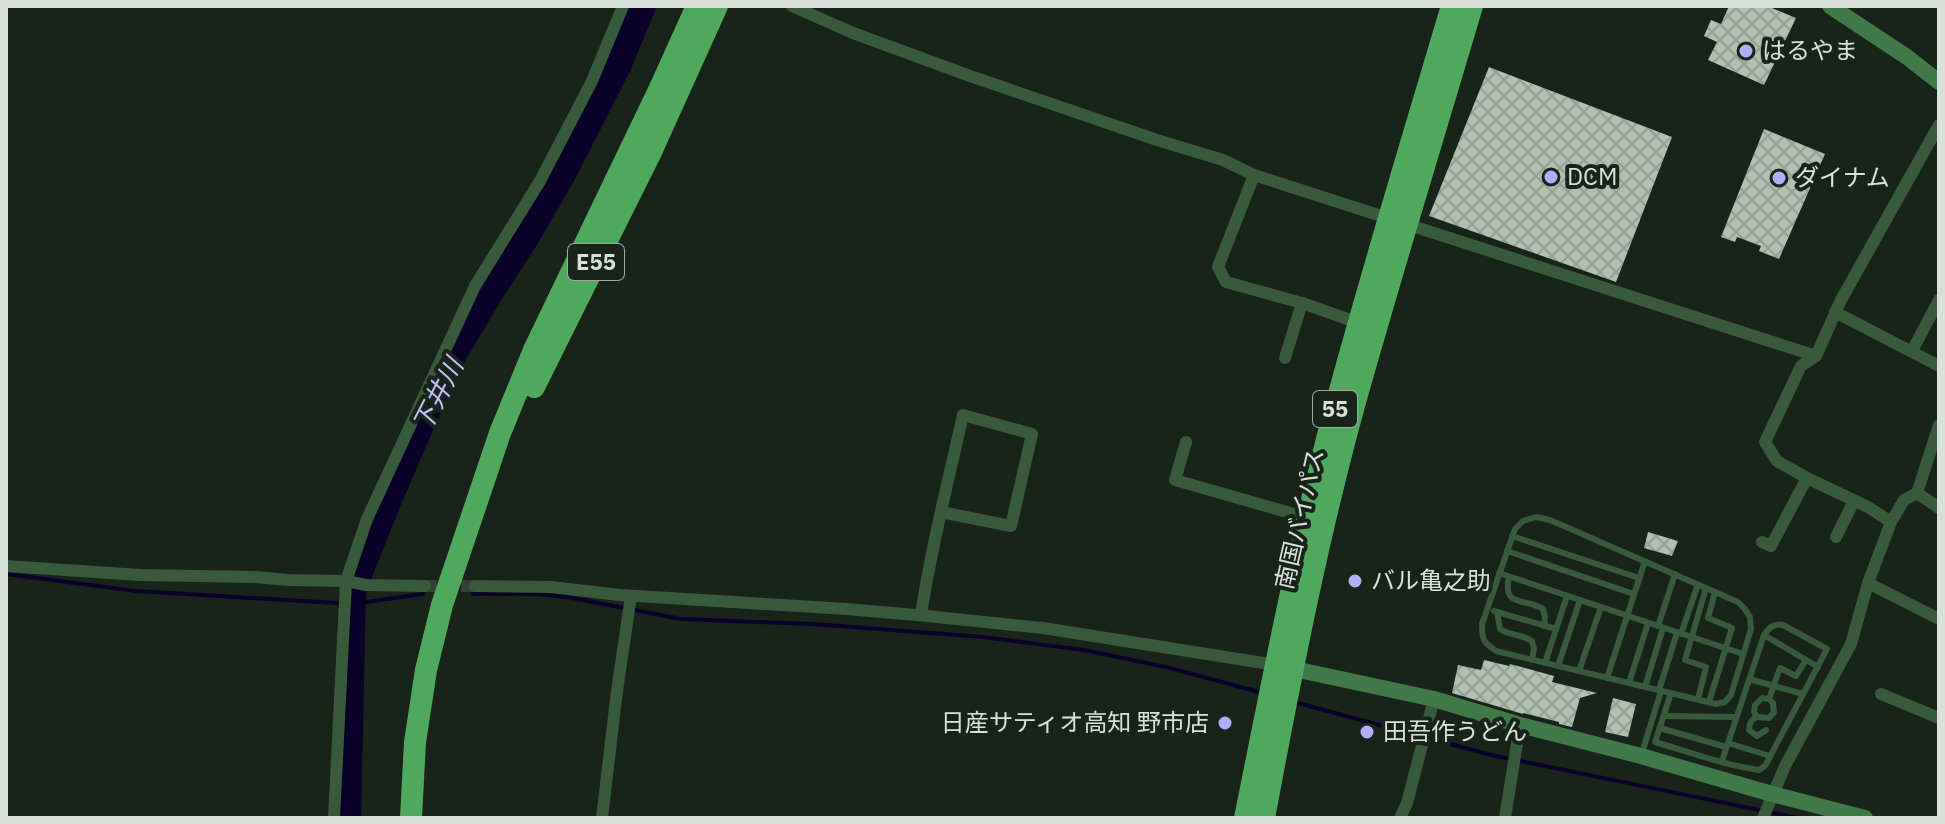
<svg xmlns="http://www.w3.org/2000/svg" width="1945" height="824" font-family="'IBM Plex Sans','Noto Sans JP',sans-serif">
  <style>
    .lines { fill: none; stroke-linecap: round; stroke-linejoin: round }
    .stream { stroke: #0a0128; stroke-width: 4 }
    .river { stroke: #0a0128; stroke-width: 26 }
    .building { fill: url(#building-cross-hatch) }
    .street-tunnel { stroke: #353f36; stroke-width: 12; stroke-dasharray: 12 6; stroke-linecap: butt }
    .lane { stroke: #38593c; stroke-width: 6 }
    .street { stroke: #38593c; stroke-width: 12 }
    .secondary { stroke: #42794a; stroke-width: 16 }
    .highway { stroke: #4fa85e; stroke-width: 22 }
    .poi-dot { fill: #b2adf9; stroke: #182319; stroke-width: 3 }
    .labels { text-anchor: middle; stroke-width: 8; stroke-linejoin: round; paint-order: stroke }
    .shield { fill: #182319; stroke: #9fa79f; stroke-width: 2 }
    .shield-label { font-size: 22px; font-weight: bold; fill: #d9e0d9 }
    .poi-label { font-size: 24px; fill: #d9e0d9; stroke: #182319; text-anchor: start }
    .street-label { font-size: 24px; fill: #d9e0d9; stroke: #182319 }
    .water-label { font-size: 26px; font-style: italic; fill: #c1bffd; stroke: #182319 }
  </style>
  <defs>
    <pattern id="building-cross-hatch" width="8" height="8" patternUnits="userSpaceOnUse" patternTransform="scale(2)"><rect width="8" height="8" fill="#b0bfb1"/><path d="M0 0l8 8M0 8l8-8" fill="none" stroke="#94a095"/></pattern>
  </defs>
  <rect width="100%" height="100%" fill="#182319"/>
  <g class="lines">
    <g class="stream">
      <path d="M6,574L136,591L352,604L423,594"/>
      <path d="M473,594H537L567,597L681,619L813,624L983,637L1084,650L1166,667L1263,693"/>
      <path d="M1294,702L1491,755L1798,818"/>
    </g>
    <path class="river" d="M348,818L353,590L388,502L434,395L454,354L491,292L524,241L562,176L619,64L643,6"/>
  </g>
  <g class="building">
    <path d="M1729,6H1767L1796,18L1764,85L1708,60L1717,42L1704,36L1711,20L1721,24Z"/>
    <path d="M1489,67L1672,137L1616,282L1429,216Z"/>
    <path d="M1764,129L1825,154L1779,259L1759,251L1761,246L1737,237L1735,242L1721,237Z"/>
    <path d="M1648,532L1678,541L1672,556L1644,548Z"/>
    <path d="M1484,660L1509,666L1510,664L1554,676L1552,682L1597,693L1580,698L1572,727L1559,724V722L1523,713V714L1452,693L1458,665L1481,670Z"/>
    <path d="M1613,698L1636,704L1628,737L1605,732Z"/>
  </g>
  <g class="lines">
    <path class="street-tunnel" d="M425,586H475"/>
    <g class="lane">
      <path d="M1536,517L1550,520L1715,592L1738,602L1744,608L1750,617L1751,629L1731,695L1725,702L1716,704L1496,651C1483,642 1482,640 1482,624L1515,529L1523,521Z"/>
      <path d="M1512,536L1639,578"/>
      <path d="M1507,551L1634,594"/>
      <path d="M1499,573L1743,654"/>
      <path d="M1509,577C1502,609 1526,597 1543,609L1545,617L1544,626"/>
      <path d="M1494,611L1556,629"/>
      <path d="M1497,612L1500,629C1510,636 1522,634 1532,641L1534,649L1532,660"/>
      <path d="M1658,626L1675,574"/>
      <path d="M1681,634L1698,584"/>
      <path d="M1764,635L1818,667"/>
      <path d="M1545,663L1567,596"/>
      <path d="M1558,666L1580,600"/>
      <path d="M1579,671L1601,607"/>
      <path d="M1607,678L1645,561"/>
      <path d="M1749,679L1803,694"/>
      <path d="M1629,683L1648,623"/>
      <path d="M1645,687L1663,628"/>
      <path d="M1659,690L1677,633"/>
      <path d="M1671,693L1655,742C1689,752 1724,765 1759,770L1765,766L1827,649L1783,625C1773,623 1769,628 1764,635L1722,761"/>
      <path d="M1698,699L1706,667L1685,660L1706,588"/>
      <path d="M1769,699L1762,698L1755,705L1754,712L1757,717L1769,718L1774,712L1773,703L1769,699L1780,668L1796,676L1806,660"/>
      <path d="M1709,702L1732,628L1708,618L1715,592"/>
      <path d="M1664,716L1736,717"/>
      <path d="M1757,717C1751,719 1749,724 1749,730L1757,736L1766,730"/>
      <path d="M1660,728L1726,747"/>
      <path d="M1728,743L1770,756"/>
      <path d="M1641,756L1661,691"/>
    </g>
    <g class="street">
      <path d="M792,6L853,33L970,76L1157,140L1223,160L1254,175L1816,356L1841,300L1939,125"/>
      <path d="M1254,175L1218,267L1226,282L1302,303L1359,323"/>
      <path d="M1835,312L1939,366"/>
      <path d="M1912,351L1939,300"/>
      <path d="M1816,356L1801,366L1765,442L1777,461L1807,478L1868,507L1891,522"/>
      <path d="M1285,358L1302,303"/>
      <path d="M1186,442L1175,480L1308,518"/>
      <path d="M1917,493L1939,508"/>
      <path d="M1836,537L1854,501"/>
      <path d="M1762,542L1771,546L1807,478"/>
      <path d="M6,566L140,575L256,577L288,580L346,581L366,585L425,586"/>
      <path d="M1868,583L1939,619"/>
      <path d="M475,586L551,587L620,595L847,609L927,616L1043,628L1276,665"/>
      <path d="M921,615C931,548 948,482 963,415L1032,434L1011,526L941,512"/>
      <path d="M1881,694L1939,718"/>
      <path d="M334,818L346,581L367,519L475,286L540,181L592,81L623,6"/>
      <path d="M602,818L617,691L631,596"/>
      <path d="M1400,818L1407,803L1434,699"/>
      <path d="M1505,818L1520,725"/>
      <path d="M1763,818L1785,766L1851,644L1868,583L1891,522L1904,500L1917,493L1939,425"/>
    </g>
    <g class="secondary">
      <path d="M1830,6L1907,57L1939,82"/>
      <path d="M1285,667L1434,699L1520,725L1641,756L1772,794L1865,818"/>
    </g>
    <g class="highway">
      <path d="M534,387L651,152L717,6"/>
      <path d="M411,818L415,742L426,670L442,605L500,433L534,350L660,88L697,6"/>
      <path d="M1245,818C1272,685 1297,552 1332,420C1369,281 1411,144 1452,6"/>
      <path d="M1264,818C1290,679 1317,539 1355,402C1392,270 1433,138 1472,6"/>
    </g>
  </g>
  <g class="poi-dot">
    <circle cx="1746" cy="51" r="8"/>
    <circle cx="1551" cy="177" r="8"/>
    <circle cx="1779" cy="178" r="8"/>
    <circle cx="1355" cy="581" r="8"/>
    <circle cx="1225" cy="723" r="8"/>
    <circle cx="1367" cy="732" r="8"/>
  </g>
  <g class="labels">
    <g class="shield">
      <rect x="568" y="244" width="56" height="36" rx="6"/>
      <rect x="1313" y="391" width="44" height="36" rx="6"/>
    </g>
    <g class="shield-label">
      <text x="596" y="270">E55</text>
      <text x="1335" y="417">55</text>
    </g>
    <g class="poi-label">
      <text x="1762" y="59">はるやま</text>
      <text x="1567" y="185">DCM</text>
      <text x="1795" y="186">ダイナム</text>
      <text x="1371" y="589">バル亀之助</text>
      <text x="1209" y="731" text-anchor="end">日産サティオ高知 野市店</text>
      <text x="1383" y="740">田吾作うどん</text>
    </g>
    <g class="street-label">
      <text transform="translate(1300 519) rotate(-77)" y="8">南国バイパス</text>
    </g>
    <g class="water-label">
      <text transform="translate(438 395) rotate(-63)" y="9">下井川</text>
    </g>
  </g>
  <rect width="1945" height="824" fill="none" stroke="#d9e0d9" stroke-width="16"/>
</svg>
